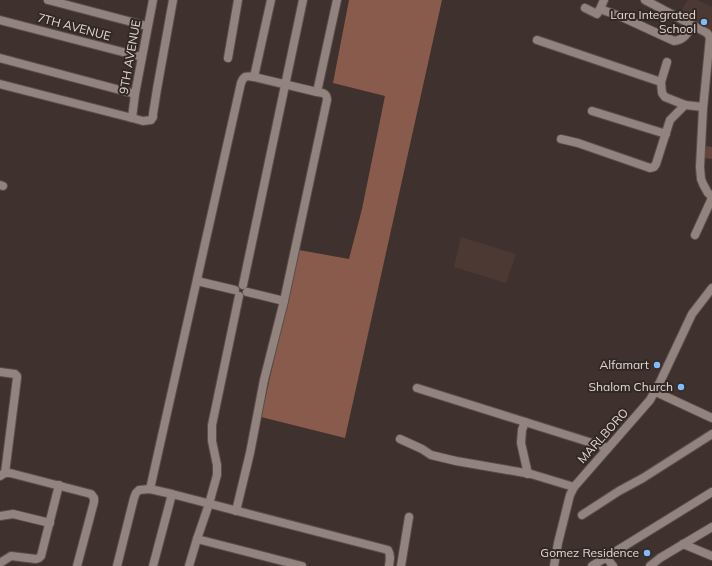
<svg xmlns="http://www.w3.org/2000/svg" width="712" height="566" font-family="Mulish,sans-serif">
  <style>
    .built { fill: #4d3933 }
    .green { fill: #64453b }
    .forest { fill: #885b4c }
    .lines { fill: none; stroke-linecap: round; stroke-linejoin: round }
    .minor-casing { stroke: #5a4e4b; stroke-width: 10 }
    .minor { stroke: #92837e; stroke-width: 8 }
    .poi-dot { fill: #7fbdfa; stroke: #342824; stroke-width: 1.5 }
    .labels { text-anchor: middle; stroke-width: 4; stroke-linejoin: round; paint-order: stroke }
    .poi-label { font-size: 12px; fill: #e1d8d5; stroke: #342824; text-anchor: end }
    .street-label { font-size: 12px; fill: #e1d8d5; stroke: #342824 }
  </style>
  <rect width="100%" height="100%" fill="#3f322e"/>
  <g class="built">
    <path d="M688,0H697L712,7V30L678,15Z"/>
    <path d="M461,237L516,254L506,283L454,267Z"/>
  </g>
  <path class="green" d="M705,146L712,147V159L704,158Z"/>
  <path class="forest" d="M349,0H442L345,438L261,417L299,250L349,259L362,209L385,96L333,83Z"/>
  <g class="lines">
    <defs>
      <g id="minor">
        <path d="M48,0L147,26"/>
        <path d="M645,0L707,33L710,37L703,109L700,167L701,179L703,184L708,193L712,197"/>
        <path d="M585,8L597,14L600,9L604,0"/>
        <path d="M600,9L622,17L674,41C684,40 688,33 692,25"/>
        <path d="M0,20L142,57"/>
        <path d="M537,40L661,82L662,93L665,97L685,105L703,107"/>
        <path d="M0,58L135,94"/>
        <path d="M228,58L238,0"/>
        <path d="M254,77L317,92"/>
        <path d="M661,82L667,62"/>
        <path d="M0,84L132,118L143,121L151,120L153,117V114L157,89L173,0"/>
        <path d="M592,111L666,134"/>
        <path d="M132,118L135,94L153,0"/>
        <path d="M561,139L578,143L650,168L654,167L656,164L670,120L685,105"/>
        <path d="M0,185L3,186"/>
        <path d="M695,235L712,198"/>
        <path d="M197,281L235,290"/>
        <path d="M243,285L303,0"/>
        <path d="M247,292L284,301"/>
        <path d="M0,372L15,374L17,376V378L5,473"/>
        <path d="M417,388L608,448"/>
        <path d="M656,392L712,418"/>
        <path d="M525,422L522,430L521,443L528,474"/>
        <path d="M400,439L422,449L431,455L456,461L531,474L574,487"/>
        <path d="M0,476L5,473H10L91,494L94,498V502L77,566"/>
        <path d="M150,489L241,83C244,75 247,76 254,77L271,0"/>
        <path d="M236,511L250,453L264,380L284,301L327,100C327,93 323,93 317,92L337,0"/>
        <path d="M582,515L619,491L643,478L712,434"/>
        <path d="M0,516L13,514L50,523"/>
        <path d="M197,539L302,566"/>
        <path d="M683,544L712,556"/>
        <path d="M606,557L613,566"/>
        <path d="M0,563L11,556L36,559L39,558L41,556L59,485"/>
        <path d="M117,566L134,498L136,493L139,490L150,489L172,494L388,550C391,555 390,560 389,566"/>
        <path d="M153,566L172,494"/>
        <path d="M189,566L197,539L209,504L217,475V465L212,441V425L239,296"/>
        <path d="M401,566L409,517"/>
        <path d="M554,566L558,543L570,495L574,487L650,400L660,382L692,314L712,288"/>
        <path d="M592,566L712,492"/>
        <path d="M650,566L660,558L712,527"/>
      </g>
    </defs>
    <use href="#minor" class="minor-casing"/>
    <use href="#minor" class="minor"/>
  </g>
  <g class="poi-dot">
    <circle cx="704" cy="22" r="4"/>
    <circle cx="657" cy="365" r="4"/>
    <circle cx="681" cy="387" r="4"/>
    <circle cx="647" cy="553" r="4"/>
  </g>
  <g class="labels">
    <g class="poi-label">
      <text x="696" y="19">Lara Integrated<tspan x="696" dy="14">School</tspan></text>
      <text x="649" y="369">Alfamart</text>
      <text x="673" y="391">Shalom Church</text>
      <text x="639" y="557">Gomez Residence</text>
    </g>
    <g class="street-label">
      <text transform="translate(74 27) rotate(15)" y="4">7TH AVENUE</text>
      <text transform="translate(130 57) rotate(-80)" y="4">9TH AVENUE</text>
      <text transform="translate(603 436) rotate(-48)" y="4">MARLBORO</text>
    </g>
  </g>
</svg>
